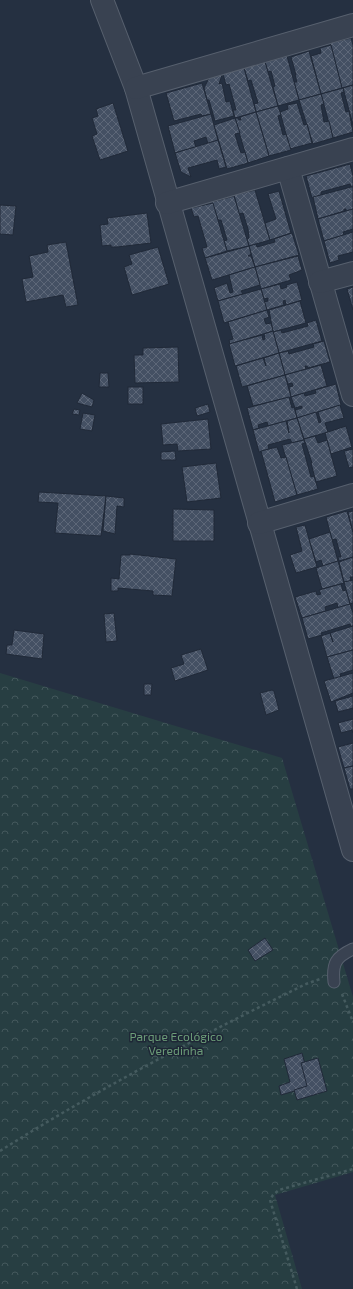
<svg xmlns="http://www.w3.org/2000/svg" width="353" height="1289" font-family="'Exo 2',sans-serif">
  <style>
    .forest { fill: url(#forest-crowns) }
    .building { fill: url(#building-cross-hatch); stroke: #202938 }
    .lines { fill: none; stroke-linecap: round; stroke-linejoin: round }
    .lane-casing { stroke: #57606e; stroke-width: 13 }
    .street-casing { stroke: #57606e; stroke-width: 24 }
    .path { stroke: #455b5f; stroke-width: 2.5; stroke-dasharray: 3 3; stroke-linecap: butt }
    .lane { stroke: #394251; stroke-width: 11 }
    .street { stroke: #394251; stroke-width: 22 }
    .labels { text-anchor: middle; stroke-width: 3; stroke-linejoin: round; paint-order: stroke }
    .park-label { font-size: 12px; fill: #6c9d78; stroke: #1e2736 }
  </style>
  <defs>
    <pattern id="forest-crowns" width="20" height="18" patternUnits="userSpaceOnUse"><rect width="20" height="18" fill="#273e42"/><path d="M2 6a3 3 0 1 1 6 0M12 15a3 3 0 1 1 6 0" fill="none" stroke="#44585c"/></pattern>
    <pattern id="building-cross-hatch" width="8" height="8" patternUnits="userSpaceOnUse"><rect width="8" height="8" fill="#445063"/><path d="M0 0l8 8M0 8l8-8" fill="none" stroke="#5d6778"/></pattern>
  </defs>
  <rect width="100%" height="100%" fill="#253041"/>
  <path class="forest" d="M0,673L282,758L353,997V1172L275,1195L302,1289H0Z"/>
  <g class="building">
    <path d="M351,38L353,45V85L342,88L330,43Z"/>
    <path d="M331,45L342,88L321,94L311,56L321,53L320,48Z"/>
    <path d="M309,51L321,94L299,100L294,82H297L295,75H296L291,57Z"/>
    <path d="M287,56L299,100L278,106L273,87L275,86L271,71L268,72L265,62Z"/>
    <path d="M265,62L278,106L256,112L254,104L258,103L251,80L248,81L244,68Z"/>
    <path d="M244,68L256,112L235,118L233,110H236L229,84L226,85L223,74Z"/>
    <path d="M222,75L219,84L222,83L226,102L230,101L234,116L215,121L209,100H207L204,88L209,78Z"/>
    <path d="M202,83L211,114L202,116L201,114L174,121L166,93Z"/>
    <path d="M353,85V125L343,88Z"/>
    <path d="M343,88L344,92L341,93L346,112L349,111L353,132L333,138L321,94Z"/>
    <path d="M321,94L324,104L321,105L324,122L329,121L333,138L313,144L299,100Z"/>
    <path d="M113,103L128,151L100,160L92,136L97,134L92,118L98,116L96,109Z"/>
    <path d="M297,103L304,125L307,124L312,143L290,149L280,112L288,109L287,105Z"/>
    <path d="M278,106L281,115L278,116L283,135L286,134L291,150L269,156L256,112Z"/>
    <path d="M256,112L269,156L248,163L235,118H238L239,120H241L240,117Z"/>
    <path d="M211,114L218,140L208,144L206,137L194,141L196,147L175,153L168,126Z"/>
    <path d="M235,118L240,133L235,134L238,144L241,153L245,152L248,163L227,169L214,125Z"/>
    <path d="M218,140L226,167L219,169L217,160L188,168L191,177L181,172L175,153Z"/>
    <path d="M350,164L353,176V187H351L350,184L321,192V195L312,198L306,176Z"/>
    <path d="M351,187H353V209L346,211V209H344V211L318,219L313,197Z"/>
    <path d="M255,190L270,240L249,246L247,239L249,238L248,229L243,213L239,214L234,195Z"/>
    <path d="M279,191L291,233L270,240L265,223L276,219L268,194Z"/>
    <path d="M234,196L249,246L227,251L224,241L227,240L221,220H218L212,202Z"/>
    <path d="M213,203L227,251L205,258L202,248L207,247L198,216L194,217L191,208Z"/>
    <path d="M0,205L16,206L13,235L0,234Z"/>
    <path d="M353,209V229L343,232L344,235L324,241L318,219Z"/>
    <path d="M147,213L151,243L117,247H111V245L102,246L100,225L108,224L107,218Z"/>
    <path d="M353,232V252L338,256L339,260L330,263L324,241Z"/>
    <path d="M292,233L299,255L255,267L249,246L256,244L257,247L275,242L274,239Z"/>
    <path d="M66,242L78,305L66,307L63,295L26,302L22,279L33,277L29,256L48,252L47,245Z"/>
    <path d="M249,246L251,254L248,256H251L255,267L212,280L205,258Z"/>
    <path d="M158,247L169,284L132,295L124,267L132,264L129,255Z"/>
    <path d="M298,256L302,270L289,275L291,280L261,289L255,267Z"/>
    <path d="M255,267L260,285L241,291L243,294L218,301L214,288L227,283L230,293L233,292L229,275Z"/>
    <path d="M297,282L302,300L286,305L285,300L283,301L284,305L267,310L264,302L268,301V298L264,299L261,289L280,284L281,289L287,287L286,285Z"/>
    <path d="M353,287V310L347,289Z"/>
    <path d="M261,289L267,310L224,323L218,301Z"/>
    <path d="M300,301L306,323L273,332L269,310Z"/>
    <path d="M267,310L269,317L264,319L266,324L271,323L273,331L230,344L229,340L233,339L228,322Z"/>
    <path d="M316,320L322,341L279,353L273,332L281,330L282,333L308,326L307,323Z"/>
    <path d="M273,331L279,353L235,366L229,344L262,335L263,340L265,339L264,334Z"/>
    <path d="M324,341L330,362L308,368L307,366H305L306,369L285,375L279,353L288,351L289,354L314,347L313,344Z"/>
    <path d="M178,347L179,382L135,383L134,355H143V348Z"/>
    <path d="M279,353L285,375L242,387L236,366L263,358L266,366L264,358Z"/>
    <path d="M321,365L327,386L291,397L289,387L293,386L292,383L288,384L285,375Z"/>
    <path d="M100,373H108L109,387H99Z"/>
    <path d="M285,375L291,397L253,406L247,386Z"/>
    <path d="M336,384L341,405L297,418L295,410L302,408V406L295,408L291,397L304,393L305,396L316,393L315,390Z"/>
    <rect x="128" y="387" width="15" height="17"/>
    <path d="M82,393L94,400L92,407L77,403Z"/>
    <path d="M289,397L292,408L294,407L297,418L268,426L267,422L258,425L259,428L253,430L247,408Z"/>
    <path d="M208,404L210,412L197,416L195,408Z"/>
    <path d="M340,405L344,418L325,423L328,432L304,439L297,418L316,412L319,423L321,422L318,412Z"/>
    <path d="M74,409L80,410L79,415L72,414Z"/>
    <path d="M83,413L95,415L92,431L80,429Z"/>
    <path d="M297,418L304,440L292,443L290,439L268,445L269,449L259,452L253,430L286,421L289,433L287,421Z"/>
    <path d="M208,419L211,449L178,451L177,444L163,445L161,424Z"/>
    <path d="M346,426L352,447L331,454L325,433Z"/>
    <path d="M315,436L318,443L327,440L337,476L316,482L311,463H312L304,439Z"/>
    <path d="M304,440L305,443L302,444L311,477L314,476L318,489L297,495L282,445Z"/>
    <path d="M277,447L281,458L286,457L297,495L275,502L261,451Z"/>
    <path d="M353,449V467L349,468L344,451Z"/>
    <path d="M175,451L176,460H161V452Z"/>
    <path d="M216,463L221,498L187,502L182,467Z"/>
    <path d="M39,492L106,496L101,536L55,533L58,503L38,502Z"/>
    <path d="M106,496L124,498V507L117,506L115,534L103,531Z"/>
    <path d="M173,509L214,510V541H173Z"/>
    <path d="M347,511L353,532V557L339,561L338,557H341L336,539L332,540L326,517Z"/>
    <path d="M353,511V532L348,512Z"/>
    <path d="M305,525L317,567L296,573L290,555L302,551L296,527Z"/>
    <path d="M330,532L338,561L323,566L321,560L316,562L309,539Z"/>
    <path d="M130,554L176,559L172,596L153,595V591L118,588V591H111V578L119,579L121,555H130Z"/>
    <path d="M353,557V577H350L351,581L344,582L339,562Z"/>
    <path d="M338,561L344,583L322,589L316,568Z"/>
    <path d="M353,580V603L350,604L344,582Z"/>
    <path d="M341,584L343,591L346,590L350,604L338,608L337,603L325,607L326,611L302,618L295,597L316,591L317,595L321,594L319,590Z"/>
    <path d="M350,604L353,613V626L351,627L350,624L321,633L322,635L308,639L302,618Z"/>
    <path d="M114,613L117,641L106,642L104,614Z"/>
    <path d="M353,626V650L327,657L321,636L330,633L333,642L330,633Z"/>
    <path d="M14,630L44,634L42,659L6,654L7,645H12Z"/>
    <path d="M201,649L208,670L175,681L171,668L184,664L181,655Z"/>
    <path d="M353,650V670L340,674L341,677L334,679L327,657Z"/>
    <path d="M353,673V693L331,702L324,681Z"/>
    <path d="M144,684H152L151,695H144Z"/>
    <path d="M272,690L274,691L279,710L266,715L260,693Z"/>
    <path d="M353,696V710V708L338,712L335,701Z"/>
    <path d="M353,719V733L352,730L341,733L338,723Z"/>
    <path d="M353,743V766L344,768L338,747Z"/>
    <path d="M353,766V789H350L344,768Z"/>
    <path d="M265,938L273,950L255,961L248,950Z"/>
    <path d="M302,1053L311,1086L281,1095L279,1086L290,1082L284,1059Z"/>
    <path d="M318,1058L327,1091L297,1100L294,1090L307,1086L301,1063Z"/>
  </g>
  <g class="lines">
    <defs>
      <path id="lane" d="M334,982C332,963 336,957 353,949"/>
      <g id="street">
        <path d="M102,0L136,88L353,850"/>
        <path d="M136,88L353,25"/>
        <path d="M288,168L353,395"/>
        <path d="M167,203L353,149"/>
        <path d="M320,282L353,273"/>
        <path d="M259,523L353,495"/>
      </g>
    </defs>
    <use href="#lane" class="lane-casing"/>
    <use href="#street" class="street-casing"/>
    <g class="path">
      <path d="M342,994L353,1022"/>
      <path d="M0,1151C98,1089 202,1035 306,984L320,979"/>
      <path d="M297,1289L270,1200L273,1195L279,1190L353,1169"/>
    </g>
    <use href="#lane" class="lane"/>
    <use href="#street" class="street"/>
  </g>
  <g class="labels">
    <g class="park-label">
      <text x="176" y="1041">Parque Ecológico<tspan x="176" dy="14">Veredinha</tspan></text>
    </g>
  </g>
</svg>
